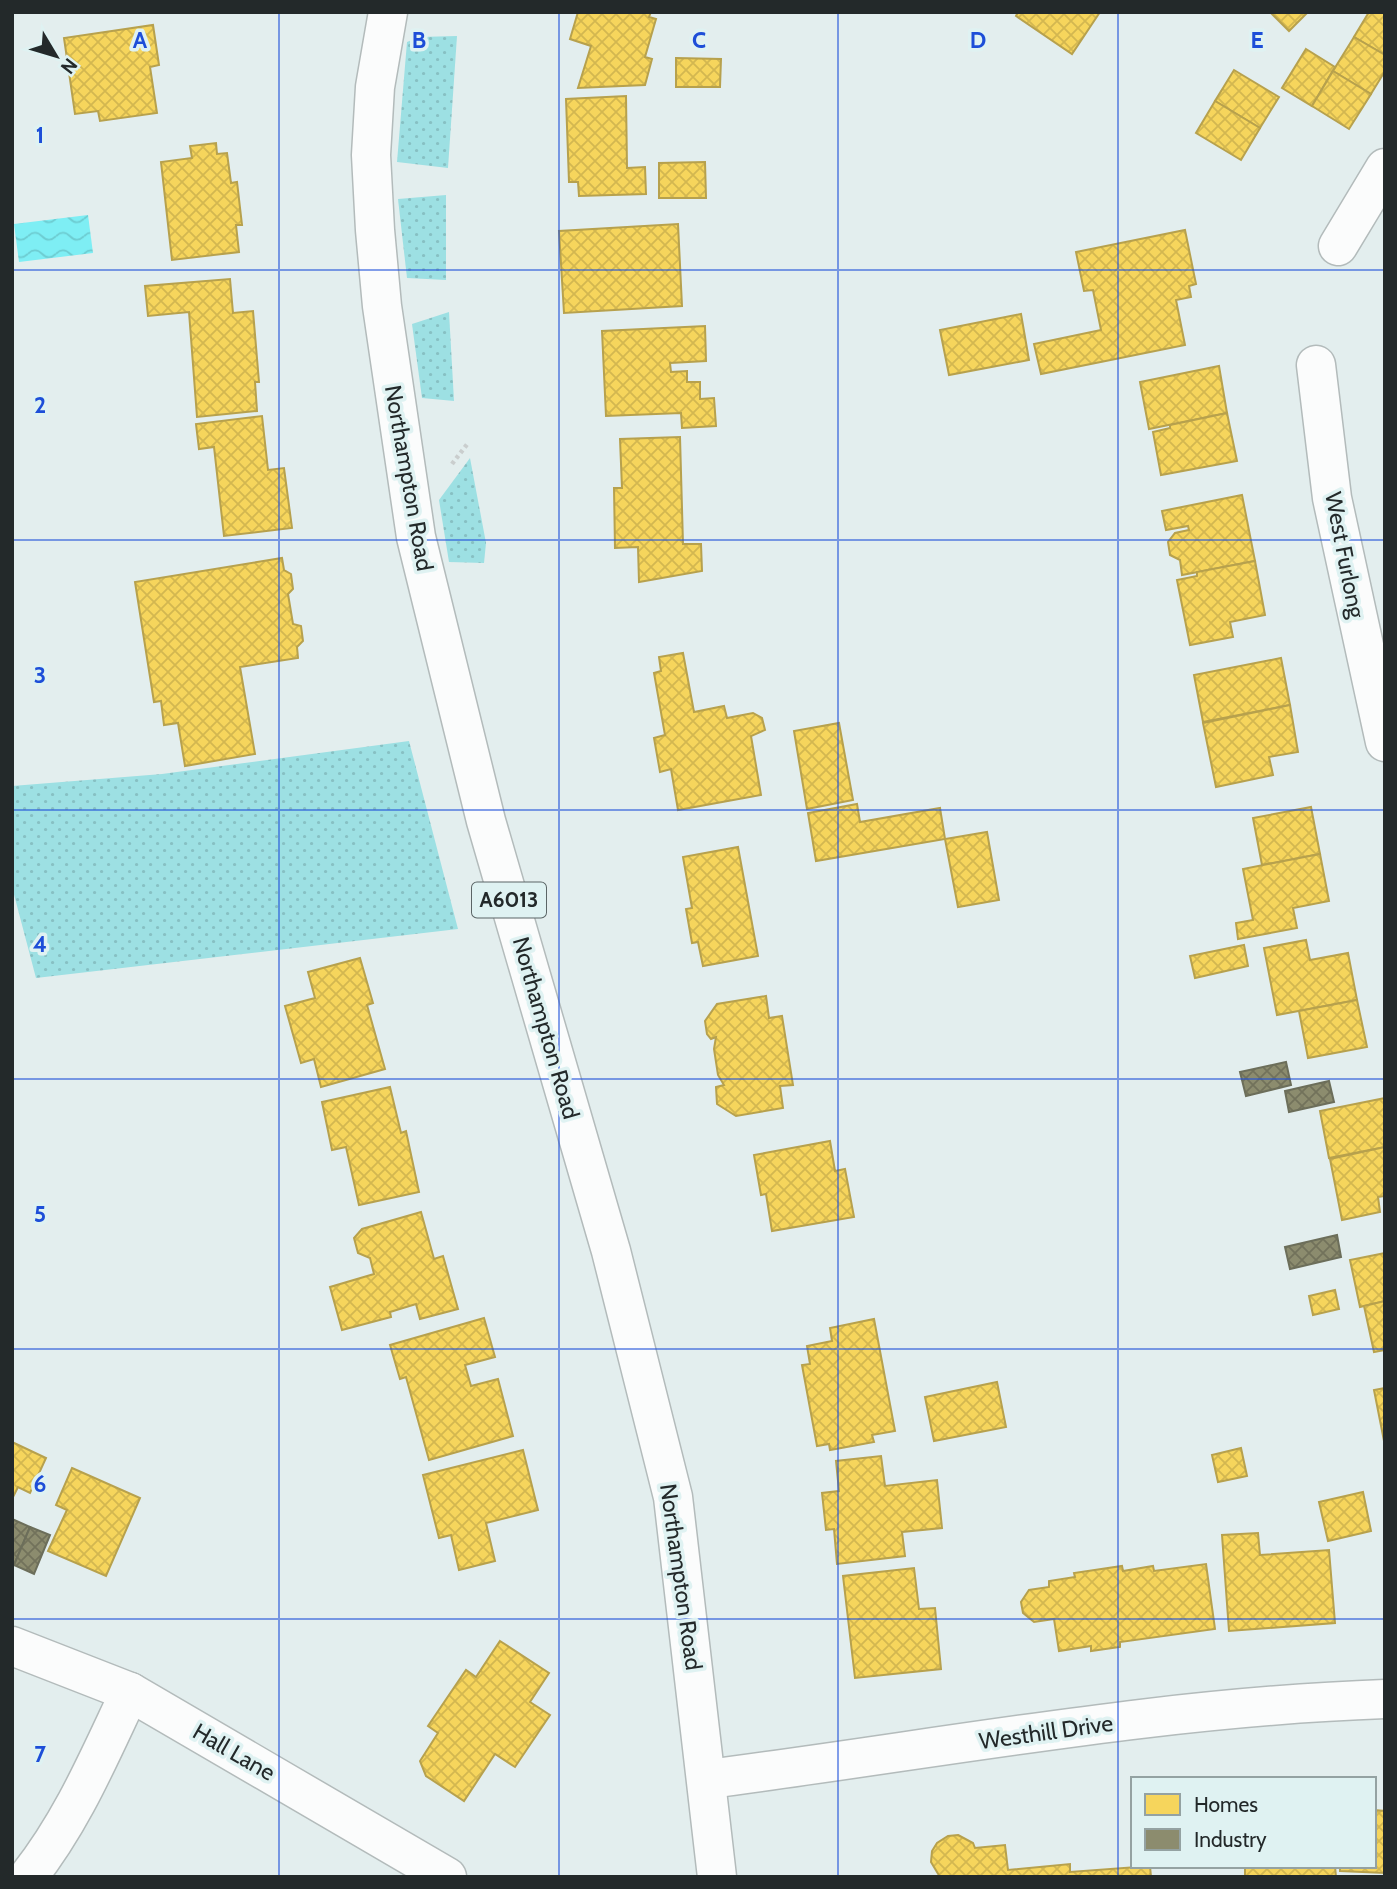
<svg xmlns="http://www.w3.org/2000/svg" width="1397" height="1889" font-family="Cabin,sans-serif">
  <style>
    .grass { fill: url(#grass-dots) }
    .water { fill: url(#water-waves) }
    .homes { fill: url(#homes-cross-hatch); stroke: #b7a14d; stroke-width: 2 }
    .industry { fill: url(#industry-cross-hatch); stroke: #6c6e5a; stroke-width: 2 }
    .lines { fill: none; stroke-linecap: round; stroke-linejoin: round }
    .minor-casing { stroke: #b3bbbb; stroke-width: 41 }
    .primary-casing { stroke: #b3bbbb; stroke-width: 41 }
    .path { stroke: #cacece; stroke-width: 4.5; stroke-dasharray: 3.5 3.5; stroke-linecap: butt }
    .minor { stroke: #fbfcfc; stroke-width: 38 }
    .primary { stroke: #fbfcfc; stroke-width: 38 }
    .grid { fill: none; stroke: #1d4ed8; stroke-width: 2; stroke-opacity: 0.55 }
    .labels { text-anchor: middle; stroke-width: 7; stroke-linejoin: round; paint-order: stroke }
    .shield { fill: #dff2f2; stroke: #5b6566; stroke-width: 2 }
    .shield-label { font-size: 21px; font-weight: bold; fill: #23292a }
    .street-label { font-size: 23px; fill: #23292a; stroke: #dff2f2 }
    .grid-label { font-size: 23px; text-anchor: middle; font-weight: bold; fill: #1d4ed8; stroke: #dff2f2; stroke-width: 7; stroke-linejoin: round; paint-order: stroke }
  </style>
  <defs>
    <pattern id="grass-dots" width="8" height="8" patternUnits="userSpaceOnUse" patternTransform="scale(1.75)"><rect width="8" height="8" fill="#9de0e3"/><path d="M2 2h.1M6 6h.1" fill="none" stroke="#87c0c3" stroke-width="1.8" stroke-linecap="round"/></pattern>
    <pattern id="water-waves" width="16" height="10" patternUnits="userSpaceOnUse" patternTransform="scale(1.75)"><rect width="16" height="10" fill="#7eeef4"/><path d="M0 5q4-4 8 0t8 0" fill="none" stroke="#6dccd1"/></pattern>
    <pattern id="homes-cross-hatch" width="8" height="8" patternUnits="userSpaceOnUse" patternTransform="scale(1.75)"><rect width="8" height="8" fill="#f6d55c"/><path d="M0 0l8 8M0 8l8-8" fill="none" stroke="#d3b750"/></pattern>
    <pattern id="industry-cross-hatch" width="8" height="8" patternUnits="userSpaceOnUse" patternTransform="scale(1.75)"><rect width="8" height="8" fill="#8c8c6e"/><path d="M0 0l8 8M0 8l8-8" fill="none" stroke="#72725b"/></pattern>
  </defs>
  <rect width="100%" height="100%" fill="#e3eeee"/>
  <g class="grass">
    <path d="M457,36L448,168L397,162L407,42L419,37Z"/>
    <path d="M446,195V280L407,278L398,199Z"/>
    <path d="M449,312L454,401L422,398L412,324Z"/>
    <path d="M470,458L486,543L484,563L449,562L439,500Z"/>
    <path d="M409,741L458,929L36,978L12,887V786L162,774Z"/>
  </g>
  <path class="water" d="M88,215L93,253L19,262L14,224Z"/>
  <g class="homes">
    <path d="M578,12H651L649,17L656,19L645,57L652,59L645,85L578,88L591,46L570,39Z"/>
    <path d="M1018,12H1100L1072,54L1016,16Z"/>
    <path d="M1270,12H1308L1289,31Z"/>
    <path d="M1369,12H1385V55L1354,37Z"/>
    <path d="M153,25L159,65L150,67L157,113L100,121L98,111L75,114L64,38Z"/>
    <path d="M1354,37L1385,55V71L1371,94L1333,71Z"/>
    <path d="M1306,49L1335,67L1312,106L1282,88Z"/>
    <path d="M676,58L721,59L720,87H676Z"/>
    <path d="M1234,70L1279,97L1260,128L1215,101Z"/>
    <path d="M1333,71L1371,94L1349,129L1312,106Z"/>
    <path d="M626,96L627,168L645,167L646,194L579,196L578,182H569L566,99Z"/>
    <path d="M1215,101L1260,128L1241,160L1196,133Z"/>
    <path d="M216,143L217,154L227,153L231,183L237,182L242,225H236L239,252L172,260L161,162L192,158L190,146Z"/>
    <path d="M705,162L706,198H659V163Z"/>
    <path d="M678,224L682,306L564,313L559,231Z"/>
    <path d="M1185,230L1196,284L1189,286L1191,297L1176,300L1185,345L1041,374L1034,344L1101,330L1093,290L1084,291L1076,252Z"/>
    <path d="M230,279L233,313L253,311L259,382H255L257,411L197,417L189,312L148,316L145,286Z"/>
    <path d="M1021,314L1029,360L949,375L940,330Z"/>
    <path d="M705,326L706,361L670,363L671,372L687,371V382H700V399L714,398L716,426L682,428L681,413L606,416L602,331Z"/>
    <path d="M1219,366L1227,413L1149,429L1140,382Z"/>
    <path d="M1227,413L1237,461L1161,475L1153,432L1170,428V425Z"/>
    <path d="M262,416L268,470L284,468L292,528L224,536L214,447L199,449L196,424Z"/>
    <path d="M680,437L683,544H701L702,571L639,582L638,547L615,548L614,488H622L620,439Z"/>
    <path d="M1242,495L1255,561L1182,575L1180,560L1170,555L1168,542L1175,533L1189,530L1188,526L1166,530L1162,511Z"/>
    <path d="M282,558L284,570L291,574L293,589L288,594L293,624L301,626L303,641L297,647L298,658L240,667L255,754L185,766L178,723L164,725L161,701L154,702L135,582Z"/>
    <path d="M1255,561L1265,615L1230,622L1233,637L1190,645L1177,580L1197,576V572Z"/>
    <path d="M683,653L694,712L724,706L727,718L753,713L762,718L765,730L751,736L761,795L678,810L671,769L660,772L654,738L665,735L654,673L661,671L659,657Z"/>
    <path d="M1281,658L1290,705L1203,722L1194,675Z"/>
    <path d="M1290,705L1298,752L1269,757L1273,775L1216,787L1203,723Z"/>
    <path d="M839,723L853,800L807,809L794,731Z"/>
    <path d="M857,804L860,822L940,808L945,839L816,861L808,813Z"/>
    <path d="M1311,807L1320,854L1262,865L1253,818Z"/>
    <path d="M987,832L999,900L958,907L945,839Z"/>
    <path d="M738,847L758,956L703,966L698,942L692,943L686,909L692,908L683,857Z"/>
    <path d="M1320,854L1329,901L1293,908L1297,928L1238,939L1236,923L1253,920L1243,869Z"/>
    <path d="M1306,940L1310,960L1348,953L1357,1000L1277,1015L1264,948Z"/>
    <path d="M1244,945L1248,966L1195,978L1190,956Z"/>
    <path d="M360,958L373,1003L367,1005L385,1069L321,1087L314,1059L301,1063L285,1006L315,998L308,972Z"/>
    <path d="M766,996L769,1018L782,1016L793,1085L780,1086L783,1108L736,1116L717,1104L716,1087L724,1085L718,1075L714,1049L716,1037L711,1039L707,1034L705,1021L717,1004Z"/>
    <path d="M1357,1000L1367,1047L1308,1058L1299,1011Z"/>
    <path d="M390,1087L401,1133L406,1131L419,1192L359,1205L346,1147L332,1150L322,1102Z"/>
    <path d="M1385,1098V1147L1329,1158L1320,1111Z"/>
    <path d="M830,1141L835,1171L845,1169L854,1217L772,1231L766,1194L761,1195L754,1155Z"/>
    <path d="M1385,1147V1196L1378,1197L1380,1212L1342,1220L1330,1159Z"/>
    <path d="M421,1212L434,1259L443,1256L458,1309L420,1319L416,1304L390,1312L391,1317L342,1330L330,1287L374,1274L370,1258L358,1253L354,1238L362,1229Z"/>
    <path d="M1385,1253V1301L1360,1307L1350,1260Z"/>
    <path d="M1335,1290L1339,1309L1313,1315L1309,1296Z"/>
    <path d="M1385,1301V1350L1374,1352L1364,1306Z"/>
    <path d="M484,1318L495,1357L465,1365L471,1386L498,1379L513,1436L429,1460L406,1377L400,1379L390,1345Z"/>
    <path d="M874,1319L895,1431L872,1435L874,1442L830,1450L829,1444L817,1446L802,1365L810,1364L807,1346L832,1341L830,1328Z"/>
    <path d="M997,1382L1006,1427L934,1441L925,1397Z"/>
    <path d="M1385,1388V1446L1374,1390Z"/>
    <path d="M12,1442L46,1458L30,1493L18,1487L12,1499Z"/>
    <path d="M1241,1448L1247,1476L1218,1482L1212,1455Z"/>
    <path d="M523,1450L538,1510L486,1523L495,1561L459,1570L451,1535L439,1538L423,1475Z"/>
    <path d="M881,1456L885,1486L937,1480L942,1528L902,1532L905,1556L837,1564L834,1529L826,1530L822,1493L839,1491L836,1461Z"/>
    <path d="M72,1468L140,1498L106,1576L48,1551L67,1510L56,1505Z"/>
    <path d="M1363,1492L1371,1531L1328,1541L1319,1502Z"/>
    <path d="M1258,1533L1260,1555L1329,1550L1335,1623L1229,1631L1222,1535Z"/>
    <path d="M1206,1564L1215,1629L1120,1642V1647L1091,1651V1646L1059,1651L1054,1619L1034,1622L1023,1613L1021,1602L1029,1590L1049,1587V1581L1075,1577L1074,1573L1122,1566L1123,1571L1153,1566L1154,1571Z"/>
    <path d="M914,1568L919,1609L935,1608L941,1669L855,1678L843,1576Z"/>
    <path d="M500,1641L549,1673L530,1702L550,1715L515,1767L495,1754L464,1801L426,1776L420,1761L438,1733L428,1726L466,1670L476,1677Z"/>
    <path d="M1374,1810L1385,1811V1873L1340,1871V1866H1374Z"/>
    <path d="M958,1835L973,1843L975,1848L1005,1845L1008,1870L1070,1864V1872L1150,1866L1151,1877H940L931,1862L932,1851L937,1843L948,1836Z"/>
    <path d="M1245,1866H1335L1336,1877H1245Z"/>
  </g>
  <g class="industry">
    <path d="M1286,1062L1291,1085L1246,1096L1240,1072Z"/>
    <path d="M1329,1081L1334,1102L1289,1112L1285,1091Z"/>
    <path d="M1337,1235L1341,1257L1290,1269L1285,1247Z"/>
    <path d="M12,1519L30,1527L14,1565L12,1564Z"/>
    <path d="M30,1527L50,1535L34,1574L14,1565Z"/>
  </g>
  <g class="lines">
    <defs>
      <g id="minor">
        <path d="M1338,246L1385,168"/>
        <path d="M1316,365L1332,498L1385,742"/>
        <path d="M12,1646L130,1692L447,1877"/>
        <path d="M708,1779C933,1750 1157,1707 1385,1699"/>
        <path d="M28,1877C73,1820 99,1757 130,1692"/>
      </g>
      <path id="primary" d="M388,12L375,87L371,155L375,230L382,306L416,537L486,821L611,1251L673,1497L717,1877"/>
    </defs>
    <use href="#minor" class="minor-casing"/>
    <use href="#primary" class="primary-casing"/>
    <path class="path" d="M452,464L468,443"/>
    <use href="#minor" class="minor"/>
    <use href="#primary" class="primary"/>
  </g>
  <path class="grid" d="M279,12V1877M559,12V1877M838,12V1877M1118,12V1877M12,270H1385M12,540H1385M12,810H1385M12,1079H1385M12,1349H1385M12,1619H1385"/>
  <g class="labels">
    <rect class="shield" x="472" y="882.5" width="74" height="35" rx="5"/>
    <g class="shield-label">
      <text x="509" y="907">A6013</text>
    </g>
    <g class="street-label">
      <text transform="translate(409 478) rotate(80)" y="8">Northampton Road</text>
      <text transform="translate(1345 555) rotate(79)" y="8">West Furlong</text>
      <text transform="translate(546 1028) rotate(74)" y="8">Northampton Road</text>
      <text transform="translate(681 1577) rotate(82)" y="8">Northampton Road</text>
      <text transform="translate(1046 1732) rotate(-8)" y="8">Westhill Drive</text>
      <text transform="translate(234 1752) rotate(30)" y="8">Hall Lane</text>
    </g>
  </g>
  <g class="grid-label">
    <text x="140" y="48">A</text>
    <text x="419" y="48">B</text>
    <text x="699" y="48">C</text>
    <text x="978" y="48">D</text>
    <text x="1257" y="48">E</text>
    <text x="40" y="143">1</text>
    <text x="40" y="413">2</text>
    <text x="40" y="683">3</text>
    <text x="40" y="952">4</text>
    <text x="40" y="1222">5</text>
    <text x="40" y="1492">6</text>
    <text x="40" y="1762">7</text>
  </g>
  <rect width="1397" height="1889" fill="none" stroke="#23292a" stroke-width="28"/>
  <rect x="1131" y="1777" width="245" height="91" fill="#dff2f2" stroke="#94a2a2" stroke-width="2"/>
  <rect x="1145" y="1794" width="35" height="21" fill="#f6d55c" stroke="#94a2a2" stroke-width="2"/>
  <text x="1194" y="1812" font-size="21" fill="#23292a">Homes</text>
  <rect x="1145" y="1829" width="35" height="21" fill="#8c8c6e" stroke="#94a2a2" stroke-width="2"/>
  <text x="1194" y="1847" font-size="21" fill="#23292a">Industry</text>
  <g transform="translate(56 56) rotate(128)" stroke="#dff2f2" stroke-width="5" paint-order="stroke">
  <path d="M0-5L12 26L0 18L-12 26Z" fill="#23292a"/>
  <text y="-10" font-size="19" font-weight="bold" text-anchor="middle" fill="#23292a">N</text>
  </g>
</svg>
